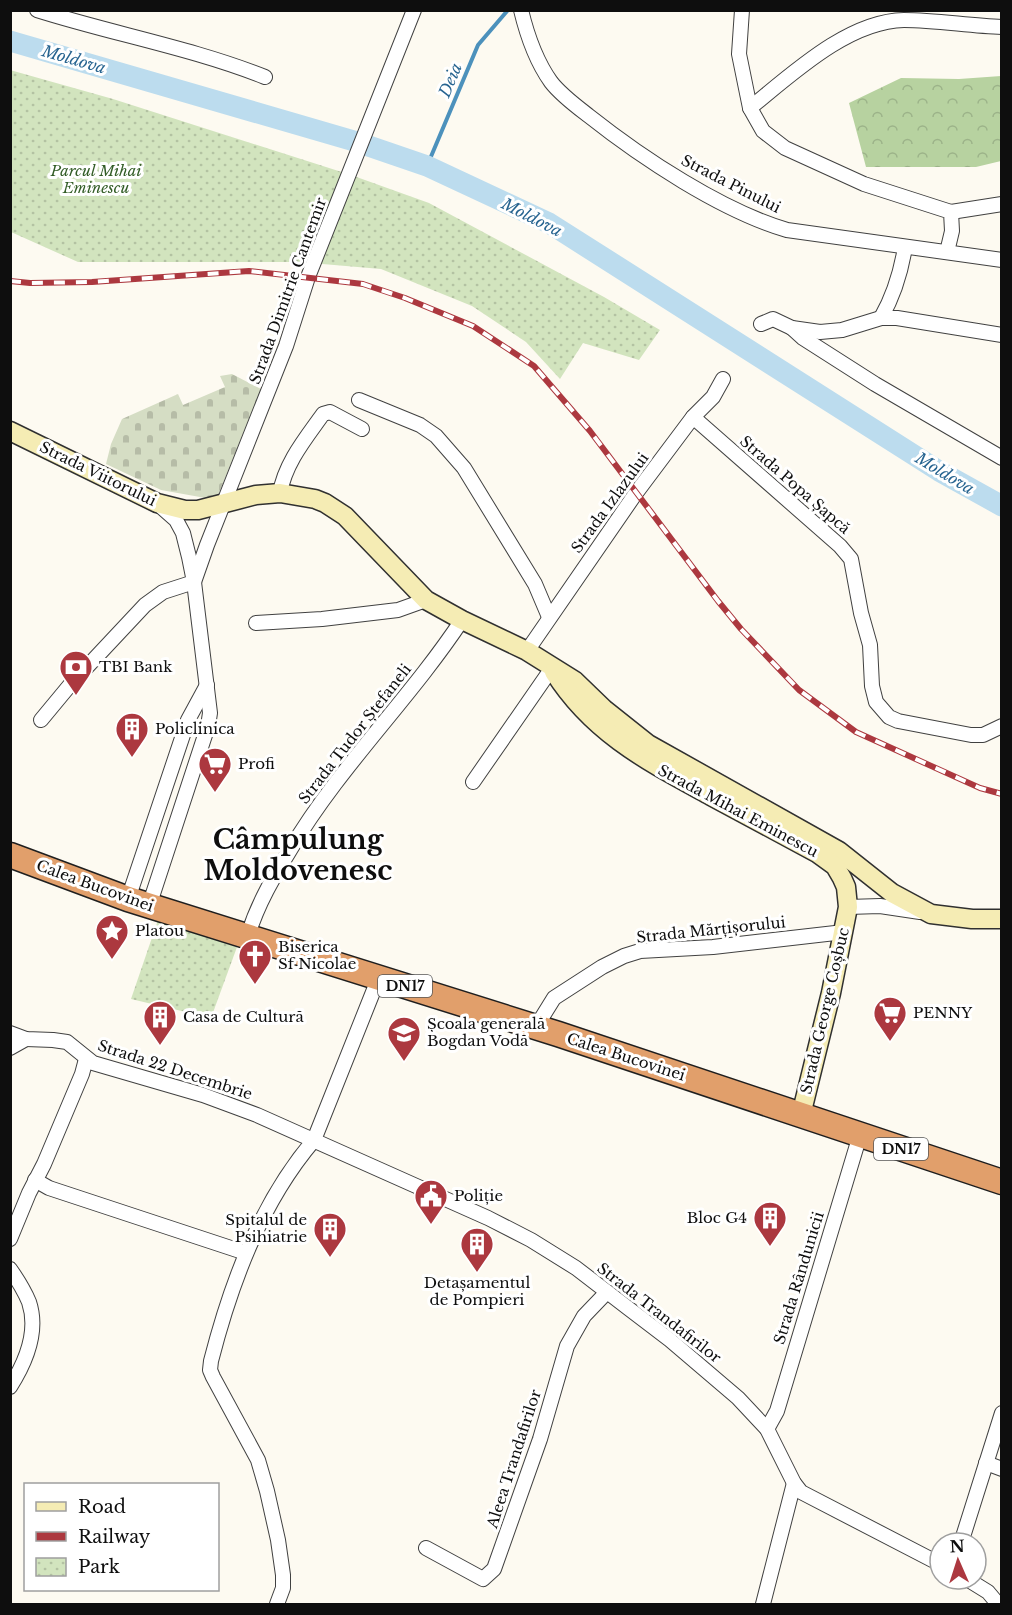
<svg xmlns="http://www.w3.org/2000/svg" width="1012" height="1615" font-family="'Libre Baskerville',serif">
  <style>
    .forest { fill: url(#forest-crowns) }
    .cemetery { fill: url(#cemetery-stones) }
    .park { fill: url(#park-dots) }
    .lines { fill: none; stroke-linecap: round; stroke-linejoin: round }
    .stream { stroke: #4c91bc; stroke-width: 4 }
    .river { stroke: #bcdcee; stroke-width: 21 }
    .street-casing { stroke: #414141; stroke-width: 16 }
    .secondary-casing { stroke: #303030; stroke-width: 21 }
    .highway-casing { stroke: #1f1f1f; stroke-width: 27 }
    .street { stroke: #fff; stroke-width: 14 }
    .secondary { stroke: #f5ecb4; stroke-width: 18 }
    .highway { stroke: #e19f6b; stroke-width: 24 }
    .rail-casing { stroke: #ac383f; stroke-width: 6 }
    .rail { stroke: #fff; stroke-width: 4; stroke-dasharray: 11; stroke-linecap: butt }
    .labels { text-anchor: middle; stroke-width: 6; stroke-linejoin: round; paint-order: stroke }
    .shield { fill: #fff; stroke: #565656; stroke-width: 1.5 }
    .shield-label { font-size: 14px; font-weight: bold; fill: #0e0e0e }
    .park-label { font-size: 15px; font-style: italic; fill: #335d27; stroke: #fff }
    .street-label { font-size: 15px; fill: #0e0e0e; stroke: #fff }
    .poi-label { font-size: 15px; fill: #0e0e0e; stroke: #fff; text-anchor: start }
    .water-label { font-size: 16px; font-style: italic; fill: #276490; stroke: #fff }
    .town-label { font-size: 27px; font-weight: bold; fill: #0e0e0e; stroke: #fff }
  </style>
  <defs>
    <pattern id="forest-crowns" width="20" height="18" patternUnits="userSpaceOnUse" patternTransform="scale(1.5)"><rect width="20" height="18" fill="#b7d2a0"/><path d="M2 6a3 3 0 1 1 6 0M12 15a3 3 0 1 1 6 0" fill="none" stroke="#9cb389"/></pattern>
    <pattern id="cemetery-stones" width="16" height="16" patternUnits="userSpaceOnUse" patternTransform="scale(1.5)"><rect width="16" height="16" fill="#d5ddc4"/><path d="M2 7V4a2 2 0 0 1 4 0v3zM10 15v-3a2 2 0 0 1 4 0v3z" fill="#b6bca7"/></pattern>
    <pattern id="park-dots" width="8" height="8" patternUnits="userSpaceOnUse" patternTransform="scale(1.5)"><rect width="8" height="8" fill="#d2e4be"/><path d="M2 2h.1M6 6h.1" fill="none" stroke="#b3c2a2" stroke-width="1.8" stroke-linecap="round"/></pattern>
  </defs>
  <rect width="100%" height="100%" fill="#fdfaf1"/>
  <path class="forest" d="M1001,76V161L976,167H866L849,103L901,78L959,79Z"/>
  <path class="cemetery" d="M232,374L261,389L217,498L211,499L161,490L106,464L111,444L122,419L178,394L183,405L225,387L220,376Z"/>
  <g class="park">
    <path d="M10,70L113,99L351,175L429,203L604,297L660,330L639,360L583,343L560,379L526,342L472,306L381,269L299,262H78L11,232Z"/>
    <path d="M158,920L237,947L211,1018L131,999Z"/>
  </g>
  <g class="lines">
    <path class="stream" d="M427,166L478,45L508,10"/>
    <path class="river" d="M10,41L354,141L427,166L549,223L939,471L1002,506"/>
    <defs>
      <g id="street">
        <path d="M37,10C113,34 192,48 265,77"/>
        <path d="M521,10C527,35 536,61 551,82C561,95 576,106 589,116C642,158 722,211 787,230L1002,260"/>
        <path d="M742,10L739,54L750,108L763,131L785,148L864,184L951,212L952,231L947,252"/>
        <path d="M750,108C792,74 848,21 904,20C937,20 969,26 1002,27"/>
        <path d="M951,212L1002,204"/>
        <path d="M881,318C894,295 901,272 905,247"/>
        <path d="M761,324L773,319L792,328L820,332L842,330L881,318H897L1002,335"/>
        <path d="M792,328L803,338L875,384L1002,458"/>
        <path d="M359,400L420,425L436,436L464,468L535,584L549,617"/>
        <path d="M693,417L840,546L851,559L861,613L870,645L872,686L876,702L889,717L898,721L971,735H983L1002,726"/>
        <path d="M280,493C285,463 306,438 323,414L330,412L362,429"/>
        <path d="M194,582L207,545L286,346L308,277L414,10"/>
        <path d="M256,623L322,619L398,610L426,600"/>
        <path d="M527,651L636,493L693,417L713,397L723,379"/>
        <path d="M41,720L70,685L145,605L163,592L194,582"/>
        <path d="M473,782L552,668"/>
        <path d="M128,899L188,720L207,685"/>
        <path d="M149,906L208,726L210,713L194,582L189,557L183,533L176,520L159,505"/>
        <path d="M848,907L880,906L920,912"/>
        <path d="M248,935C258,903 273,878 290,850C339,767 409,700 462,620"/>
        <path d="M536,1027L554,998L602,967L624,956L640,951L713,947L844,932"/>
        <path d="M10,1033L26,1039L53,1040L67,1042L93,1063L203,1095L257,1115L488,1218L531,1240L576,1268L628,1308L670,1340L738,1398L767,1429L794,1483L801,1492L940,1564"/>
        <path d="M10,1048L26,1039"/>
        <path d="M35,1180L49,1188L246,1253"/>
        <path d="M10,1239L29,1193L44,1164L82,1074L86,1059"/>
        <path d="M10,1269C17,1279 24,1290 29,1302C39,1332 26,1362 10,1387"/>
        <path d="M767,1429L777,1411L860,1135"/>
        <path d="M986,1463L1002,1469"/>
        <path d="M961,1543L1002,1413"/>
        <path d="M426,1548L483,1579L494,1569L540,1439L567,1346L584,1316L607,1292"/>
        <path d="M967,1579L988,1592L998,1604"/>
        <path d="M277,1604L283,1588V1575L278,1540L267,1491L258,1460L213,1377L210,1370L211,1361C231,1283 261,1202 314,1140L379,977"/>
        <path d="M763,1604L794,1483"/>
      </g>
      <g id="secondary">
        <path d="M10,431L157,503L185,510H198L256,495L280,493L315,499L325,503L345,516L426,600L462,620L527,651L575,681L604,709L648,744L839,851L892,893L931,914L972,919H1002"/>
        <path d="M554,672C593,734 649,762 711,796C746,815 782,834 817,853L835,866L842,878L846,887L848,907L831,993L801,1115"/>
      </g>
      <path id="highway" d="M10,855L128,899L558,1034L1002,1182"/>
    </defs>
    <use href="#street" class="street-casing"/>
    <use href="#secondary" class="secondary-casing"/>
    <use href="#highway" class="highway-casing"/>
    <use href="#street" class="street"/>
    <use href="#secondary" class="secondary"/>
    <use href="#highway" class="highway"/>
    <defs>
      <path id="rail" d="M10,281L30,283L92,282L249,271L363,284L405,298L473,326L534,366L590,431L718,601L741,629L799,690L856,732L980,788L1002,794"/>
    </defs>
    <use href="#rail" class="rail-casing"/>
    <use href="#rail" class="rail"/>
  </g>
  <defs>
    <symbol id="bank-pin" viewBox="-11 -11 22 30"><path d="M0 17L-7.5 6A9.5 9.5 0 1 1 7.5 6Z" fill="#ac383f" stroke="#fff"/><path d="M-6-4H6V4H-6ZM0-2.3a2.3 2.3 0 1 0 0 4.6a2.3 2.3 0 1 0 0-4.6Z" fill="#fff"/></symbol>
    <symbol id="building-pin" viewBox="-11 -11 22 30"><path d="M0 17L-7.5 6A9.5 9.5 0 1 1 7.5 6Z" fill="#ac383f" stroke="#fff"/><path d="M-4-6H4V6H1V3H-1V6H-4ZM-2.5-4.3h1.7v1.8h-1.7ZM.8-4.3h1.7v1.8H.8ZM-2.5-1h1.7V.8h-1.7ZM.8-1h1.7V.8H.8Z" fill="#fff"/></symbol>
    <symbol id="supermarket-pin" viewBox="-11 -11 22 30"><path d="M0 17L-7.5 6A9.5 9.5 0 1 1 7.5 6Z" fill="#ac383f" stroke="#fff"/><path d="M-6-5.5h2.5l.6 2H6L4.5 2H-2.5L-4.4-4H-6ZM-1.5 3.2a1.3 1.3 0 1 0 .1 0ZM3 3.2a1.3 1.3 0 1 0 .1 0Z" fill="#fff"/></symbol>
    <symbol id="sight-pin" viewBox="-11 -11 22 30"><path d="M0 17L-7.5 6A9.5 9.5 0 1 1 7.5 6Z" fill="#ac383f" stroke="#fff"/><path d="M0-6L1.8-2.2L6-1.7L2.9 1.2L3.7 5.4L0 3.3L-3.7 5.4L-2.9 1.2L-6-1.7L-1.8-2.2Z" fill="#fff"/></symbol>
    <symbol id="church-pin" viewBox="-11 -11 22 30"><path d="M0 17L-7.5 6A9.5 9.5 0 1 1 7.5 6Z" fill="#ac383f" stroke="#fff"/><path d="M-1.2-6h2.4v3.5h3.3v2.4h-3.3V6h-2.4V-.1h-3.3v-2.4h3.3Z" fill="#fff"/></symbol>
    <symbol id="school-pin" viewBox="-11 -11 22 30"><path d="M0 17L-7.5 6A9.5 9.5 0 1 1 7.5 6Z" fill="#ac383f" stroke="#fff"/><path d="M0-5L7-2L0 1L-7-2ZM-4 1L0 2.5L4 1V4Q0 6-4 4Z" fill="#fff"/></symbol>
    <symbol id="civic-pin" viewBox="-11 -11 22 30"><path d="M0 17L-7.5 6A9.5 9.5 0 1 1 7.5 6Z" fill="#ac383f" stroke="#fff"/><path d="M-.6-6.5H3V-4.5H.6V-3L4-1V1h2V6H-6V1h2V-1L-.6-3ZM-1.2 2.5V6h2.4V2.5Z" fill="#fff"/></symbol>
  </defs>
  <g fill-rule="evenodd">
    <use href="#bank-pin" x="57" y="648" width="38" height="52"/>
    <use href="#building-pin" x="113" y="710" width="38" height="52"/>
    <use href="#supermarket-pin" x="196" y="745" width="38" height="52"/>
    <use href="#sight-pin" x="93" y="912" width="38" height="52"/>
    <use href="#church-pin" x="236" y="937" width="38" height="52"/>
    <use href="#supermarket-pin" x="871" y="994" width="38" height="52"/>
    <use href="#building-pin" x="141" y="998" width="38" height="52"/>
    <use href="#school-pin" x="385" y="1014" width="38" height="52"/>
    <use href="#civic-pin" x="412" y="1177" width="38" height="52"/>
    <use href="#building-pin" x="751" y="1199" width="38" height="52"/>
    <use href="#building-pin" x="311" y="1210" width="38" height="52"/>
    <use href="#building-pin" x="458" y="1225" width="38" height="52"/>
  </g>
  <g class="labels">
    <g class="shield">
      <rect x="378" y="975" width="54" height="22" rx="4.5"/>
      <rect x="874" y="1138" width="54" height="22" rx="4.5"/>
    </g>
    <g class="shield-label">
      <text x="405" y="991">DN17</text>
      <text x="901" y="1154">DN17</text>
    </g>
    <g class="park-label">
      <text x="96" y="176">Parcul Mihai<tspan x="96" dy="17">Eminescu</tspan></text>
    </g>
    <g class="street-label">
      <text transform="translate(731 184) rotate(27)" y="5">Strada Pinului</text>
      <text transform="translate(288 291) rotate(-70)" y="5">Strada Dimitrie Cantemir</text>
      <text transform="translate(98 474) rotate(26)" y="5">Strada Viitorului</text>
      <text transform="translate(795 485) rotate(41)" y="5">Strada Popa Șapcă</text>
      <text transform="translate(610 503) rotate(-54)" y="5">Strada Izlazului</text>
      <text transform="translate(355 734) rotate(-52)" y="5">Strada Tudor Ștefaneli</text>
      <text transform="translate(738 811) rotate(28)" y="5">Strada Mihai Eminescu</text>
      <text transform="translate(95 886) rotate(20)" y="5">Calea Bucovinei</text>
      <text transform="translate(711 930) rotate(-6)" y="5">Strada Mărțișorului</text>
      <text transform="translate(825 1011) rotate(-77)" y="5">Strada George Coșbuc</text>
      <text transform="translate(626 1057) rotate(18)" y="5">Calea Bucovinei</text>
      <text transform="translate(175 1070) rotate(18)" y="5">Strada 22 Decembrie</text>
      <text transform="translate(799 1278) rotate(-73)" y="5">Strada Rândunicii</text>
      <text transform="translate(659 1313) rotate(38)" y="5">Strada Trandafirilor</text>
      <text transform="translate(514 1459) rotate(-72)" y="5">Aleea Trandafirilor</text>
    </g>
    <g class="poi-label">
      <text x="99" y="672">TBI Bank</text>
      <text x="155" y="734">Policlinica</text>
      <text x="238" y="769">Profi</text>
      <text x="135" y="936">Platou</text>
      <text x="278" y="952">Biserica<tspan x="278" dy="17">Sf Nicolae</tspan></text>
      <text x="913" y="1018">PENNY</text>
      <text x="183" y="1022">Casa de Cultură</text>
      <text x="427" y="1029">Școala generală<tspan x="427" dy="17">Bogdan Vodă</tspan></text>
      <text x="454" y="1201">Poliție</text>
      <text x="747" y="1223" text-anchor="end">Bloc G4</text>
      <text x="307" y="1225" text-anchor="end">Spitalul de<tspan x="307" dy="17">Psihiatrie</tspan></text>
      <text x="477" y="1288" text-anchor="middle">Detașamentul<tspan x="477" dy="17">de Pompieri</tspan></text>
    </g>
    <g class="water-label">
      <text transform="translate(74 59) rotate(16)" y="6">Moldova</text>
      <text transform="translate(450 80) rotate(-67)" y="6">Deia</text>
      <text transform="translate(532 217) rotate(27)" y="6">Moldova</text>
      <text transform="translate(945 473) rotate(31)" y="6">Moldova</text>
    </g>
    <g class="town-label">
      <text x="298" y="849">Câmpulung<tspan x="298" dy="31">Moldovenesc</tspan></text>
    </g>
  </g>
  <rect width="1012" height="1615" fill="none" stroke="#0e0e0e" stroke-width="24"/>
  <rect x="24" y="1483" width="195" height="108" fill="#ffffff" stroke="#9f9f9f" stroke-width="1.5"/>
  <rect x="36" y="1502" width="30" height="9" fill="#f5ecb4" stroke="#9f9f9f" stroke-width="1.5"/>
  <text x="78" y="1513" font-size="18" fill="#0e0e0e">Road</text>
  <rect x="36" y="1532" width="30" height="9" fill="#ac383f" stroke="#9f9f9f" stroke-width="1.5"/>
  <text x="78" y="1543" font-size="18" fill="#0e0e0e">Railway</text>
  <rect x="36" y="1558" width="30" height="18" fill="url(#park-dots)" stroke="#9f9f9f" stroke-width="1.5"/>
  <text x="78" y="1573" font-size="18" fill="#0e0e0e">Park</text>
  <g transform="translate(958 1561) rotate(357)"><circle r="28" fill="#ffffff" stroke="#9f9f9f" stroke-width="1.5"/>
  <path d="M0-4.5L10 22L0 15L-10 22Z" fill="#ac383f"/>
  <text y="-9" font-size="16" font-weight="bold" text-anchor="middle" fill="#0e0e0e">N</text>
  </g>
</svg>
